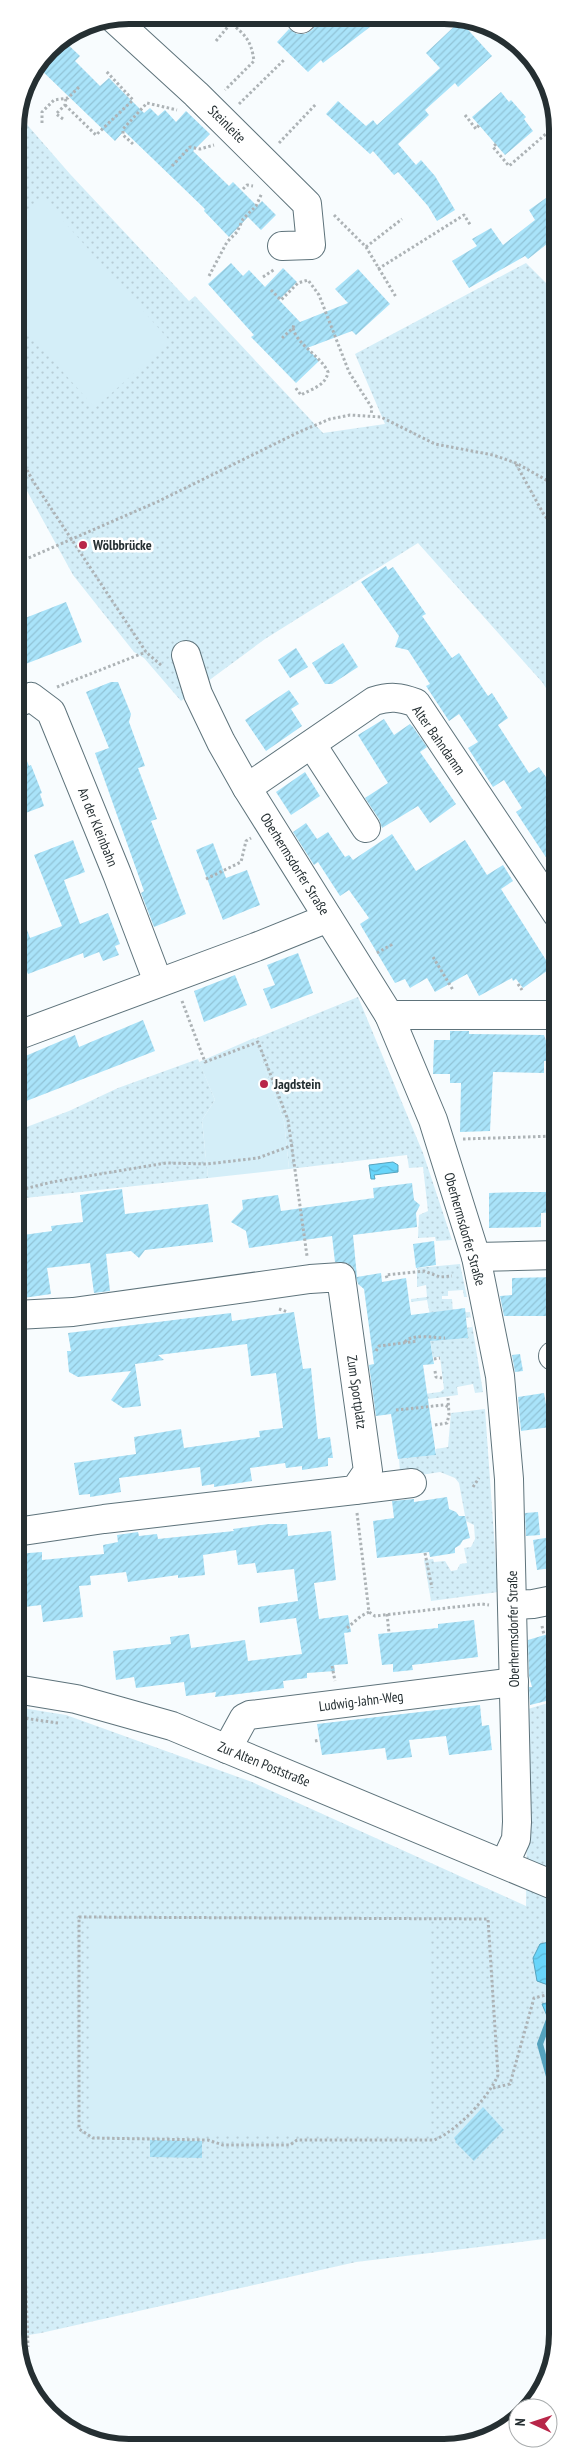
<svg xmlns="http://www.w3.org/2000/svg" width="573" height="2463" font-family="'PT Sans Narrow',sans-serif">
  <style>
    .grass { fill: url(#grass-dots); fill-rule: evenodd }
    .park { fill: #d4eef8 }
    .water { fill: url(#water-waves); stroke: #55a3be }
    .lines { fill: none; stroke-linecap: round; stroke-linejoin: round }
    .stream { stroke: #55a3be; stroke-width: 6 }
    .building { fill: url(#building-hatch) }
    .minor-casing { stroke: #5e737b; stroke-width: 30 }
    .path { stroke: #adb3b6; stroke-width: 3; stroke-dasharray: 2.5 2.5; stroke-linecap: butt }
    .minor { stroke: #fff; stroke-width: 28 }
    .poi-dot { fill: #b82649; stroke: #fff; stroke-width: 2 }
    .labels { text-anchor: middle; stroke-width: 5; stroke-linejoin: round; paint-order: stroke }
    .street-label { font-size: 14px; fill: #252f32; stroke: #fff }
    .poi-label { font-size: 14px; font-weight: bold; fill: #252f32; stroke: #fff; text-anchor: start }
    .rim { fill: none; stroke: #252f32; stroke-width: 6 }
  </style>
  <defs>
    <pattern id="grass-dots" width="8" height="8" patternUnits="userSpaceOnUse" patternTransform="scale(1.25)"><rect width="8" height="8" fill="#d4eef8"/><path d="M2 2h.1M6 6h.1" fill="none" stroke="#b6ccd5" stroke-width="1.8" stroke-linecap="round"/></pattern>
    <pattern id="water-waves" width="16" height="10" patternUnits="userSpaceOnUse" patternTransform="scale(1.25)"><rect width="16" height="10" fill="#69d5fa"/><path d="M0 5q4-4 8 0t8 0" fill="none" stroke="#5bb7d7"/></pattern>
    <pattern id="building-hatch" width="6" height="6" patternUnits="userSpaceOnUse" patternTransform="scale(1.25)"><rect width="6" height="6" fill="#a9e3f9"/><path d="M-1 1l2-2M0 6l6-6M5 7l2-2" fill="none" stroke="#91c3d6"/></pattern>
  </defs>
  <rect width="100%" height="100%" fill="#f8fcfe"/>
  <g class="grass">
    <path d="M23,120L70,174L189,301L195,296L323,433L385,424L355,354L526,263L557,294V705L542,682L418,543L265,639L181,701L144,658L134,652L73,575L15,469V126Z"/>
    <path d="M358,997L423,1153L452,1240L436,1241L435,1237L418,1238L419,1215L428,1211L423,1167L409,1168L407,1155L289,1169L284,1121L254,1039Z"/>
    <path d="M198,1059L215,1100L202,1120L208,1178L16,1199V1131L69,1111L118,1088Z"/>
    <path d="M460,1264L467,1297H464L463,1290L448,1291V1296H442V1299H452L453,1313L470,1312L483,1392L475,1393L473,1384L457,1387L458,1395L384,1405L383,1399L440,1392L444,1389L440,1357H433L431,1346L421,1347L430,1315L427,1300L411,1302V1299L427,1297L426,1285L417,1287V1268ZM471,1317L472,1327L459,1329H466V1338L460,1339L452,1320Z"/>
    <path d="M485,1409L498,1592L431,1601L424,1560L433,1559L434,1562L445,1561L451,1571L457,1570L460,1564L467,1563L464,1548L471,1547L475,1539L474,1525L466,1521L459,1483L455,1478L440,1472L421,1475L400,1472L399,1459L436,1455V1449L448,1447L451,1413Z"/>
    <path d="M558,1700V2244L552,2238L356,2262L41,2333L16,2337V1707L66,1715L252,1782L526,1906L528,1709Z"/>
  </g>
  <g class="park">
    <path d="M43,198L170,341L95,408L15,318V223Z"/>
    <path d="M254,1038L284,1121L289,1169L208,1178L202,1120L215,1100L199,1062Z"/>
    <path d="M91,1921H430V2136L91,2135Z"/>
  </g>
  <g class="water">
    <path d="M393,1162L398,1165V1172L374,1175L375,1179H371L369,1165Z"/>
    <path d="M558,1940V1983L551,1986L537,1981L533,1958L540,1944Z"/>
    <path d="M558,2000V2016L552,2028L542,2004Z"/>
  </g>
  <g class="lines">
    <path class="stream" d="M556,2001L540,2044L558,2109"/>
  </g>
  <g class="building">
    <path d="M319,16H345L383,17L323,63L321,60L308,72L277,42L289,29L297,34H305L312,30L319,20Z"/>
    <path d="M460,21L492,56L458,87L455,83L425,110L429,115L398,144L416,165L421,160L435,176L455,210L437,221L428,206L398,172L394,175L373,151L370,154L326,114L338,101L366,126L373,120L377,125L440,68L426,53Z"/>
    <path d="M62,39L80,56L75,61L100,86L109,78L144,113L150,108L158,116L165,110L176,122L186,111L210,134L193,151L229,186L233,182L257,206L262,201L276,215L261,230L248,217L229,237L204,211L205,209L124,131L115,141L37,66L49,48Z"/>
    <path d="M501,92L509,102L511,100L526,117L524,119L533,131L505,155L472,117Z"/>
    <path d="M546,198L557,214V236L528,259L525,256L469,288L452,261L477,246L472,239L491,228L503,245L535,220L529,210Z"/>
    <path d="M231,263L243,276L249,270L265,287L283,268L297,282L279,300L300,322L348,303L335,289L358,269L390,304L356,335L352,331L307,348L319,361L296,383L251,337L254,335L208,284Z"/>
    <path d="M386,566L388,570L393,567L426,614L422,616L452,658L459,653L488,696L492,693L508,718L498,725L529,773L539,767L557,793V874L516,812L522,808L504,780L493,787L468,748L478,742L459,714L449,721L426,686L430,684L408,650L395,647L399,636L361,582Z"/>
    <path d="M66,602L82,642L23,665L21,661L15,664V622Z"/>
    <path d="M343,643L358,667L332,684H325L312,663Z"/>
    <path d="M296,648L308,667L290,678L278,660Z"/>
    <path d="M111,682H118L131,714L129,722L145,766L138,768L157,819L151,821L186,914L154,927L141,893L144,891L95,753L109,748L86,692Z"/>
    <path d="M289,690L299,704L291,709L302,726L266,751L245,720Z"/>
    <path d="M384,719L394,735L410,724L413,727L427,747L420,752L456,804L430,823L418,806L382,828L379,819L365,798L388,783L358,735Z"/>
    <path d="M15,736H17L29,766L31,765L42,793L40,794L44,806L15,817Z"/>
    <path d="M305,772L320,796L291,815L276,792Z"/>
    <path d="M306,823L317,839L328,832L345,857L349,855L353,860L392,834L416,871L465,840L487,875L503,865L513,881L501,889L551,968L523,988L516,979L513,981L512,978L479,996L467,974L435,992L427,978L410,988L405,979L395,983L360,924L369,918L349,890L340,896L318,862L314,865L293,832Z"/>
    <path d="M73,840L85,872L64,880L80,924L108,913L120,944L115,946L119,955L103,961L99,952L84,958L83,953L28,974L27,972L16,976V905H18L30,938L62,926L34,855Z"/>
    <path d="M213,843L226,878L247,870L260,905L223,920L196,850Z"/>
    <path d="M298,953L313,993L271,1009L263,989L275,985L267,965Z"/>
    <path d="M235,975L247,1005L204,1022L194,991Z"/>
    <path d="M143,1020L155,1051L16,1105V1060L75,1035L79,1047Z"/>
    <path d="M450,1031H469V1034L544,1035L553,1061H544V1073L493,1072L490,1131L460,1132L461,1083H450V1074H433L434,1040H450Z"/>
    <path d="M412,1183L414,1200L420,1205L416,1213L417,1227L353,1235L357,1277L381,1273L382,1282L406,1278L411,1315L465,1308L468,1338L430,1341L434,1364L423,1365L436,1455L398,1459L391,1414L376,1416L369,1365L374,1364L364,1289L358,1284L353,1267L347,1263L335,1262L332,1236L249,1248L246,1231L231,1222L243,1209L242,1200L278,1195L281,1211L374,1198L373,1188Z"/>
    <path d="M122,1189L125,1214L208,1204L213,1242L145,1250L139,1258L131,1251L106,1254L110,1291L94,1293L90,1263L47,1268L51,1294L16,1299V1236L52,1231L51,1226L83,1222L80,1195Z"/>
    <path d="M520,1192H557V1212L541,1213V1227L489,1228V1193Z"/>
    <path d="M434,1241L436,1265L416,1268L413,1244Z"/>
    <path d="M557,1277V1316H504L500,1296L512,1295V1278Z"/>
    <path d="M294,1312L303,1369L311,1368L318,1439L330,1437L333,1458H328V1466L302,1470V1466L286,1468L285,1463L250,1468L252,1481L214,1487V1484L202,1486L200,1467L119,1478L121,1492L90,1497V1494L79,1495L74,1463L136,1454L134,1437L181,1429L184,1448L260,1437L259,1431L283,1428L276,1373L251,1376L247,1344L158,1355L164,1360L135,1364L141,1406L123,1408L111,1400L131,1371L78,1377L69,1372L67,1351H71L68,1333L231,1313L232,1321Z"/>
    <path d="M520,1354L523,1371L515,1372L512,1355Z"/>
    <path d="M544,1393L550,1427L521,1431L518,1397Z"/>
    <path d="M447,1497L449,1509L456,1512L459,1516H465L470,1538L463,1540L460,1545L455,1548V1553L430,1557L429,1552L377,1558L373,1521L394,1518L392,1501L414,1499V1502Z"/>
    <path d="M538,1512L540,1535L526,1536L525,1513Z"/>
    <path d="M269,1524H287L288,1536L331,1531L336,1580L314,1583L319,1619L348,1615L351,1632L344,1633L348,1664L334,1665L335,1671L307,1673V1678L283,1681L284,1688L215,1697L216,1692L186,1696L184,1682L136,1688L134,1677L116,1680L113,1651L171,1644L170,1637L189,1634L191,1648L245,1640L248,1661L302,1654L296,1618L260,1623L258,1607L298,1601L294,1569L257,1573L255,1563L238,1565L236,1550L203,1555L205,1575L178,1578V1575L128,1582L126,1572L90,1576L91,1585L79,1586L83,1617L43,1622L41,1605L16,1608V1554L42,1552V1560L104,1554L103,1545L118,1542L117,1535L138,1532L139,1536L157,1534L158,1539L234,1531L233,1529Z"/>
    <path d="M557,1536L558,1567L537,1570L533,1540Z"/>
    <path d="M474,1620L478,1657L412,1665L413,1670L393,1672V1664L382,1665L378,1634L438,1628V1624Z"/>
    <path d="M558,1631V1698L530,1705L529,1687H532L529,1676L528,1640Z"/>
    <path d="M480,1705L482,1726L489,1725L492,1750L449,1755L446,1736L409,1740L412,1757L387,1760L385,1748L322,1755L317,1724Z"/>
    <path d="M483,2107L504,2130L474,2161L455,2142L456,2141L454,2138Z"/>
    <path d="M150,2140L202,2141V2158L150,2157Z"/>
  </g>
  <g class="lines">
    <defs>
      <g id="minor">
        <path d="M113,18L196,94L307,204L311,245L282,246"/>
        <path d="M301,19L304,16"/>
        <path d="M186,655L198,694L221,742L247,788L389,1015L433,1120L476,1257L500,1376L509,1479L517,1822L516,1839L505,1863"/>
        <path d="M15,704L31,697L51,712L117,874L158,982"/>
        <path d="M312,745L366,828"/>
        <path d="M247,788L374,701C390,696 400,697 416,703L557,914"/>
        <path d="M389,1015H557"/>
        <path d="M16,1036L256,947L328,918"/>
        <path d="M476,1257L557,1255"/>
        <path d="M16,1315L73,1312L310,1279L341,1277L368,1471L355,1490L104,1519L16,1532"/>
        <path d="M553,1356H557"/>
        <path d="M355,1490L412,1483"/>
        <path d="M514,1605L533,1604L558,1599"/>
        <path d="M16,1689L76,1699L172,1726L558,1887"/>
        <path d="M227,1749L244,1718L250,1715L514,1682"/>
      </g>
    </defs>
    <use href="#minor" class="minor-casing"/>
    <g class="path">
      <path d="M73,32L84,31L90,25"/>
      <path d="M216,41L231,23C246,36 251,40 254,61L225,90"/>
      <path d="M239,104L285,59"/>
      <path d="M65,105L96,135L133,100L106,71"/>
      <path d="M465,115L476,129L479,125"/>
      <path d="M63,119L56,114L65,105L66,98"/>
      <path d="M42,123V112L54,100L68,98L80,86"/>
      <path d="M279,143L316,104"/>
      <path d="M133,144L123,135V129L147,103L177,110"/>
      <path d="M496,144L493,147L509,166L547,133L552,123L554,108"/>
      <path d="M172,166L190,147L200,149L214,145"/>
      <path d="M243,189L247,185L253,186"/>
      <path d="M334,215L366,247L396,297"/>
      <path d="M366,247L402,219"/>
      <path d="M378,269L464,215L471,226"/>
      <path d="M209,276L227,242L237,232L243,219L256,206L262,193"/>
      <path d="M263,277L275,269"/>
      <path d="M271,290L281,300L298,283L308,280L319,295L349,372L372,408L371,415"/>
      <path d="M293,328C297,345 320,355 328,372C326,386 311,389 301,395L295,387"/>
      <path d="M282,338L293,328L294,324"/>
      <path d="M15,448L33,481L146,652L162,666"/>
      <path d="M516,464L543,513L557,532"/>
      <path d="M15,564L157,502L299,432L330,419L350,415L381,417L435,444L493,455L516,463L557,486"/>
      <path d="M57,687L146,652"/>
      <path d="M206,879L241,862L246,841L251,838"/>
      <path d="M554,945L557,943"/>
      <path d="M377,953L391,945L392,948"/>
      <path d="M433,957L453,990"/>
      <path d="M518,984L522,990"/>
      <path d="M182,1001L205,1062L258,1042L288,1120L307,1256"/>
      <path d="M463,1139L557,1136"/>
      <path d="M16,1191L52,1182L166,1163L207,1164L258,1158L293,1145"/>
      <path d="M387,1278L386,1275L424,1271L440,1277L452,1276"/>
      <path d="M279,1309L288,1312"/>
      <path d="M405,1342C412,1333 434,1338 445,1338"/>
      <path d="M376,1351L379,1346L418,1341"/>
      <path d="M434,1359L440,1358"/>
      <path d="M435,1371L436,1377L442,1378"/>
      <path d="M396,1410L444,1405L449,1407"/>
      <path d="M435,1425L447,1423L449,1415L448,1398"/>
      <path d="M473,1487L479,1478"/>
      <path d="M357,1513L369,1612L375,1616L482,1604L489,1605"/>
      <path d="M425,1553L432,1588"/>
      <path d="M387,1614L389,1633"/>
      <path d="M542,1626L544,1635"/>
      <path d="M347,1628L361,1616L369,1612"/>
      <path d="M332,1666L335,1681"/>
      <path d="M16,1717L58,1723"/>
      <path d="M315,1741L320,1740"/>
      <path d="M79,1917L488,1919L498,2075C489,2097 457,2131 434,2140H297L290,2145H223L208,2140L93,2138L79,2129Z"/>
      <path d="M558,2041L556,2045L558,2046"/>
      <path d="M493,2088L510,2084L534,1998L558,1992"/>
      <path d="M16,2126L21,2157L28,2347"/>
    </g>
    <use href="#minor" class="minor"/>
  </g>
  <g class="poi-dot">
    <circle cx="83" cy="545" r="5"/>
    <circle cx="264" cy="1084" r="5"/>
  </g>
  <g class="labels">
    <g class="street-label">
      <text transform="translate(227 124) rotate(45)" y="5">Steinleite</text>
      <text transform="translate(439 740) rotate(55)" y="5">Alter Bahndamm</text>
      <text transform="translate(98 827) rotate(68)" y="5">An der Kleinbahn</text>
      <text transform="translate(295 864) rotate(58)" y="5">Oberhermsdorfer Straße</text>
      <text transform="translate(465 1229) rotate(74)" y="5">Oberhermsdorfer Straße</text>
      <text transform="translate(357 1392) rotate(82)" y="5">Zum Sportplatz</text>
      <text transform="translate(513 1629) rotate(-91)" y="5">Oberhermsdorfer Straße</text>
      <text transform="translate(361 1701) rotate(-7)" y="5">Ludwig-Jahn-Weg</text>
      <text transform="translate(264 1764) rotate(22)" y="5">Zur Alten Poststraße</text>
    </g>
    <g class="poi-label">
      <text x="93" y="550">Wölbbrücke</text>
      <text x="274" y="1089">Jagdstein</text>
    </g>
  </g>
  <path d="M0 0H573V2463H0ZM129 24H444A105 105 0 0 1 549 129V2334A105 105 0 0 1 444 2439H129A105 105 0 0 1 24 2334V129A105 105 0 0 1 129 24Z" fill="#fff" fill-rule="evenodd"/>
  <path class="rim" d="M129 24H444A105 105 0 0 1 549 129V2334A105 105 0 0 1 444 2439H129A105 105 0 0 1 24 2334V129A105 105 0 0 1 129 24Z"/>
  <g transform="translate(533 2423) rotate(273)"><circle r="24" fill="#ffffff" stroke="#a8acad"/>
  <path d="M0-4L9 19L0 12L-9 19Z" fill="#b82649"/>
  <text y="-8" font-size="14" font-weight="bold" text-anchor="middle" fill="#252f32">N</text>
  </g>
</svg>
